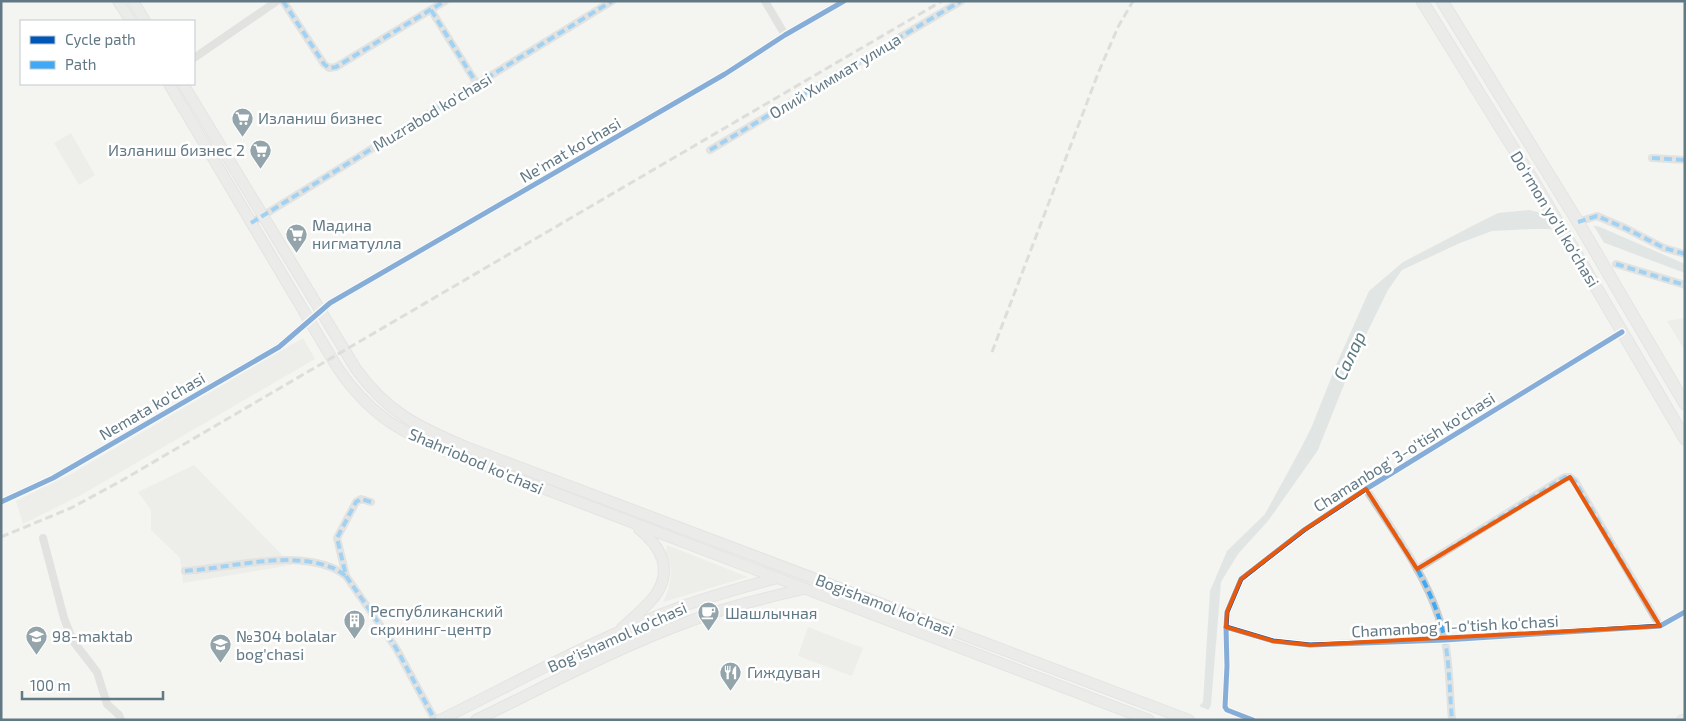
<svg xmlns="http://www.w3.org/2000/svg" width="1686" height="721" font-family="'Exo 2',sans-serif">
  <style>
    .green { fill: #e4e7df }
    .water { fill: #cad6d6 }
    .pier { fill: #f4f4f1 }
    .lines { fill: none; stroke-linecap: round; stroke-linejoin: round }
    .secondary-casing { stroke: #d0d2d1; stroke-width: 12 }
    .primary-casing { stroke: #d1d2d1; stroke-width: 13 }
    .street { stroke: #cccdcd; stroke-width: 8 }
    .secondary { stroke: #e0e0e0; stroke-width: 10 }
    .primary { stroke: #e0e0e0; stroke-width: 11 }
    .rail { stroke: #c1c3c4; stroke-width: 3; stroke-dasharray: 8 4; stroke-linecap: butt }
    .quiet { stroke: #3fa9f5; stroke-width: 4; stroke-dasharray: 8 4; stroke-linecap: butt }
    .cycleway-casing { stroke: #fff; stroke-width: 8 }
    .cycleway { stroke: #0057b8; stroke-width: 5 }
    .marked { fill: none; stroke: #e8590c; stroke-width: 4; stroke-linejoin: round }
    .labels { text-anchor: middle; stroke-width: 5; stroke-linejoin: round; paint-order: stroke }
    .street-label { font-size: 16px; fill: #617985; stroke: #fff }
    .poi-label { font-size: 16px; fill: #617985; stroke: #fff; text-anchor: start }
    .water-label { font-size: 18px; font-style: italic; fill: #5c7c82; stroke: #fff }
  </style>
  <rect width="100%" height="100%" fill="#f4f4f1"/>
  <g class="green">
    <path d="M71,133L95,175L79,185L54,143Z"/>
    <path d="M1685,318V351L1667,321Z"/>
    <path d="M303,338L315,359L83,494L23,524L16,501L71,474Z"/>
    <path d="M194,465L292,565L183,583L180,558L151,530V510L138,492Z"/>
    <path d="M667,545L748,577L663,602C671,587 675,567 665,553Z"/>
    <path d="M808,627L863,648L852,676L798,656Z"/>
  </g>
  <path class="water" d="M1529,210L1600,227L1685,264V273L1605,243L1549,229H1532L1492,231L1460,243L1402,270L1388,290L1355,357L1318,450L1268,521L1238,554L1221,582L1211,705L1203,720H1186L1203,702L1210,591L1227,551L1265,514L1300,450L1312,426L1337,363L1369,291L1403,262L1474,225L1498,213Z"/>
  <g class="pier">
    <path d="M1540,210L1592,223L1606,246L1554,233Z"/>
    <path d="M1197,705L1211,711L1206,720H1184Z"/>
  </g>
  <g class="lines">
    <defs>
      <g id="secondary">
        <path d="M118,1L131,21"/>
        <path d="M133,1L145,21"/>
        <path d="M169,84L337,367C368,413 398,431 448,452L1149,720"/>
        <path d="M183,84L356,369C387,412 418,427 466,447L1189,720"/>
        <path d="M622,628C633,618 645,608 654,597C674,571 661,546 639,529"/>
        <path d="M440,720C519,681 596,638 678,608C710,596 744,587 777,578"/>
        <path d="M476,720C546,686 616,648 690,621C727,607 765,598 803,589"/>
        <path d="M1682,720H1685"/>
      </g>
      <g id="primary">
        <path d="M1422,1L1533,180L1685,439"/>
        <path d="M1442,1L1578,222L1685,404"/>
      </g>
    </defs>
    <use href="#secondary" class="secondary-casing"/>
    <use href="#primary" class="primary-casing"/>
    <g class="street">
      <path d="M283,1L324,64L329,68L336,67L445,1"/>
      <path d="M765,1L785,35"/>
      <path d="M431,10L477,84"/>
      <path d="M194,58L277,1"/>
      <path d="M710,150L961,1"/>
      <path d="M1652,158L1685,160"/>
      <path d="M1578,222L1597,216L1625,228L1664,248L1685,254"/>
      <path d="M251,223L612,1"/>
      <path d="M1616,264L1685,285"/>
      <path d="M1366,489C1392,530 1424,571 1439,618C1450,650 1449,686 1452,720"/>
      <path d="M1,502L53,478L279,347L330,303L725,74L785,35L844,1"/>
      <path d="M371,502L361,499L356,502L337,538L346,576L396,648L435,720"/>
      <path d="M43,538L64,618L73,641L97,672L107,704L119,715L121,720"/>
      <path d="M1417,569L1565,477H1570L1575,481L1660,626"/>
      <path d="M185,571C231,568 289,550 333,568C337,570 342,573 346,576"/>
      <path d="M1226,627L1273,641L1310,645L1445,640L1660,626L1685,612"/>
      <path d="M1253,720L1227,710L1225,707L1227,666L1226,627L1227,612L1241,579L1304,530L1366,489L1622,332"/>
    </g>
    <use href="#secondary" class="secondary"/>
    <use href="#primary" class="primary"/>
    <g class="rail">
      <path d="M992,352L1099,71L1118,27L1133,1"/>
      <path d="M1,537L71,508L121,481L942,1"/>
    </g>
    <g class="quiet">
      <path d="M283,1L324,64L329,68L336,67L445,1"/>
      <path d="M431,10L477,84"/>
      <path d="M710,150L961,1"/>
      <path d="M1652,158L1685,160"/>
      <path d="M1578,222L1597,216L1625,228L1664,248L1685,254"/>
      <path d="M251,223L612,1"/>
      <path d="M1616,264L1685,285"/>
      <path d="M1366,489C1392,530 1424,571 1439,618C1450,650 1449,686 1452,720"/>
      <path d="M371,502L361,499L356,502L337,538L346,576L396,648L435,720"/>
      <path d="M1417,569L1565,477H1570L1575,481L1660,626"/>
      <path d="M185,571C231,568 289,550 333,568C337,570 342,573 346,576"/>
    </g>
    <defs>
      <g id="cycleway">
        <path d="M1,502L53,478L279,347L330,303L725,74L785,35L844,1"/>
        <path d="M1226,627L1273,641L1310,645L1445,640L1660,626L1685,612"/>
        <path d="M1253,720L1227,710L1225,707L1227,666L1226,627L1227,612L1241,579L1304,530L1366,489L1622,332"/>
      </g>
    </defs>
    <use href="#cycleway" class="cycleway-casing"/>
    <use href="#cycleway" class="cycleway"/>
  </g>
  <path d="M0 0H1686V721H0ZM1570,477L1660,626L1310,645L1273,641L1226,627L1227,612L1241,579L1304,530L1366,489L1417,569Z" fill="#f4f4f1" fill-opacity=".55" fill-rule="evenodd"/>
  <path class="marked" d="M1570,477L1660,626L1310,645L1273,641L1226,627L1227,612L1241,579L1304,530L1366,489L1417,569Z"/>
  <defs>
    <symbol id="supermarket-pin" viewBox="-11 -11 22 30"><path d="M0 17L-7.5 6A9.5 9.5 0 1 1 7.5 6Z" fill="#94a4ab" stroke="#fff"/><path d="M-6-5.5h2.5l.6 2H6L4.5 2H-2.5L-4.4-4H-6ZM-1.5 3.2a1.3 1.3 0 1 0 .1 0ZM3 3.2a1.3 1.3 0 1 0 .1 0Z" fill="#fff"/></symbol>
    <symbol id="cafe-pin" viewBox="-11 -11 22 30"><path d="M0 17L-7.5 6A9.5 9.5 0 1 1 7.5 6Z" fill="#94a4ab" stroke="#fff"/><path d="M-5.5-4.5H6V0H3Q3 3.5 0 3.5H-2.5Q-5.5 3.5-5.5 0ZM3-3.2v2h1.7v-2ZM-6 4.5H4V6H-6Z" fill="#fff"/></symbol>
    <symbol id="building-pin" viewBox="-11 -11 22 30"><path d="M0 17L-7.5 6A9.5 9.5 0 1 1 7.5 6Z" fill="#94a4ab" stroke="#fff"/><path d="M-4-6H4V6H1V3H-1V6H-4ZM-2.5-4.3h1.7v1.8h-1.7ZM.8-4.3h1.7v1.8H.8ZM-2.5-1h1.7V.8h-1.7ZM.8-1h1.7V.8H.8Z" fill="#fff"/></symbol>
    <symbol id="school-pin" viewBox="-11 -11 22 30"><path d="M0 17L-7.5 6A9.5 9.5 0 1 1 7.5 6Z" fill="#94a4ab" stroke="#fff"/><path d="M0-5L7-2L0 1L-7-2ZM-4 1L0 2.5L4 1V4Q0 6-4 4Z" fill="#fff"/></symbol>
    <symbol id="restaurant-pin" viewBox="-11 -11 22 30"><path d="M0 17L-7.5 6A9.5 9.5 0 1 1 7.5 6Z" fill="#94a4ab" stroke="#fff"/><path d="M-5-6h1v4h1v-4h1v4h1v-4h1v5L-1.5 .5V6h-2V.5L-5-1ZM5-6V6H3V1.5H1.5Q1.5-4 5-6Z" fill="#fff"/></symbol>
  </defs>
  <g fill-rule="evenodd">
    <use href="#supermarket-pin" x="230" y="106" width="25" height="34"/>
    <use href="#supermarket-pin" x="248" y="138" width="25" height="34"/>
    <use href="#supermarket-pin" x="284" y="222" width="25" height="34"/>
    <use href="#cafe-pin" x="696" y="600" width="25" height="34"/>
    <use href="#building-pin" x="342" y="608" width="25" height="34"/>
    <use href="#school-pin" x="24" y="624" width="25" height="34"/>
    <use href="#school-pin" x="208" y="632" width="25" height="34"/>
    <use href="#restaurant-pin" x="718" y="660" width="25" height="34"/>
  </g>
  <g class="labels">
    <g class="street-label">
      <text transform="translate(835 76) rotate(-31)" y="6">Олий Химмат улица</text>
      <text transform="translate(432 112) rotate(-31)" y="6">Muzrabod ko'chasi</text>
      <text transform="translate(570 150) rotate(-30)" y="6">Ne'mat ko'chasi</text>
      <text transform="translate(1555 219) rotate(59)" y="6">Do‘rmon yo‘li ko‘chasi</text>
      <text transform="translate(152 406) rotate(-30)" y="6">Nemata ko'chasi</text>
      <text transform="translate(1404 452) rotate(-32)" y="6">Chamanbog' 3-o'tish ko'chasi</text>
      <text transform="translate(476 461) rotate(23)" y="6">Shahriobod ko'chasi</text>
      <text transform="translate(885 605) rotate(21)" y="6">Bogishamol ko'chasi</text>
      <text transform="translate(1455 626) rotate(-3)" y="6">Chamanbog' 1-o'tish ko'chasi</text>
      <text transform="translate(617 637) rotate(-24)" y="6">Bog'ishamol ko'chasi</text>
    </g>
    <g class="poi-label">
      <text x="258" y="124">Изланиш бизнес</text>
      <text x="245" y="156" text-anchor="end">Изланиш бизнес 2</text>
      <text x="312" y="231">Мадина<tspan x="312" dy="18">нигматулла</tspan></text>
      <text x="370" y="617">Республиканский<tspan x="370" dy="18">скрининг-центр</tspan></text>
      <text x="725" y="619">Шашлычная</text>
      <text x="52" y="642">98-maktab</text>
      <text x="236" y="642">№304 bolalar<tspan x="236" dy="18">bog'chasi</tspan></text>
      <text x="747" y="678">Гиждуван</text>
    </g>
    <g class="water-label">
      <text transform="translate(1350 356) rotate(-65)" y="6">Салар</text>
    </g>
  </g>
  <rect width="1686" height="721" fill="none" stroke="#617985" stroke-width="5"/>
  <rect x="20" y="20" width="175" height="65" fill="#ffffff" stroke="#c0c9ce"/>
  <rect x="30" y="36" width="25" height="8" fill="#0057b8" stroke="#c0c9ce"/>
  <text x="65" y="45" font-size="15" fill="#617985">Cycle path</text>
  <rect x="30" y="61" width="25" height="8" fill="#3fa9f5" stroke="#c0c9ce"/>
  <text x="65" y="70" font-size="15" fill="#617985">Path</text>
  <path d="M22 691v8h141v-8" fill="none" stroke="#617985" stroke-width="2.5"/>
  <text x="30" y="691" font-size="15" fill="#617985" stroke="#ffffff" stroke-width="4" paint-order="stroke">100 m</text>
</svg>
